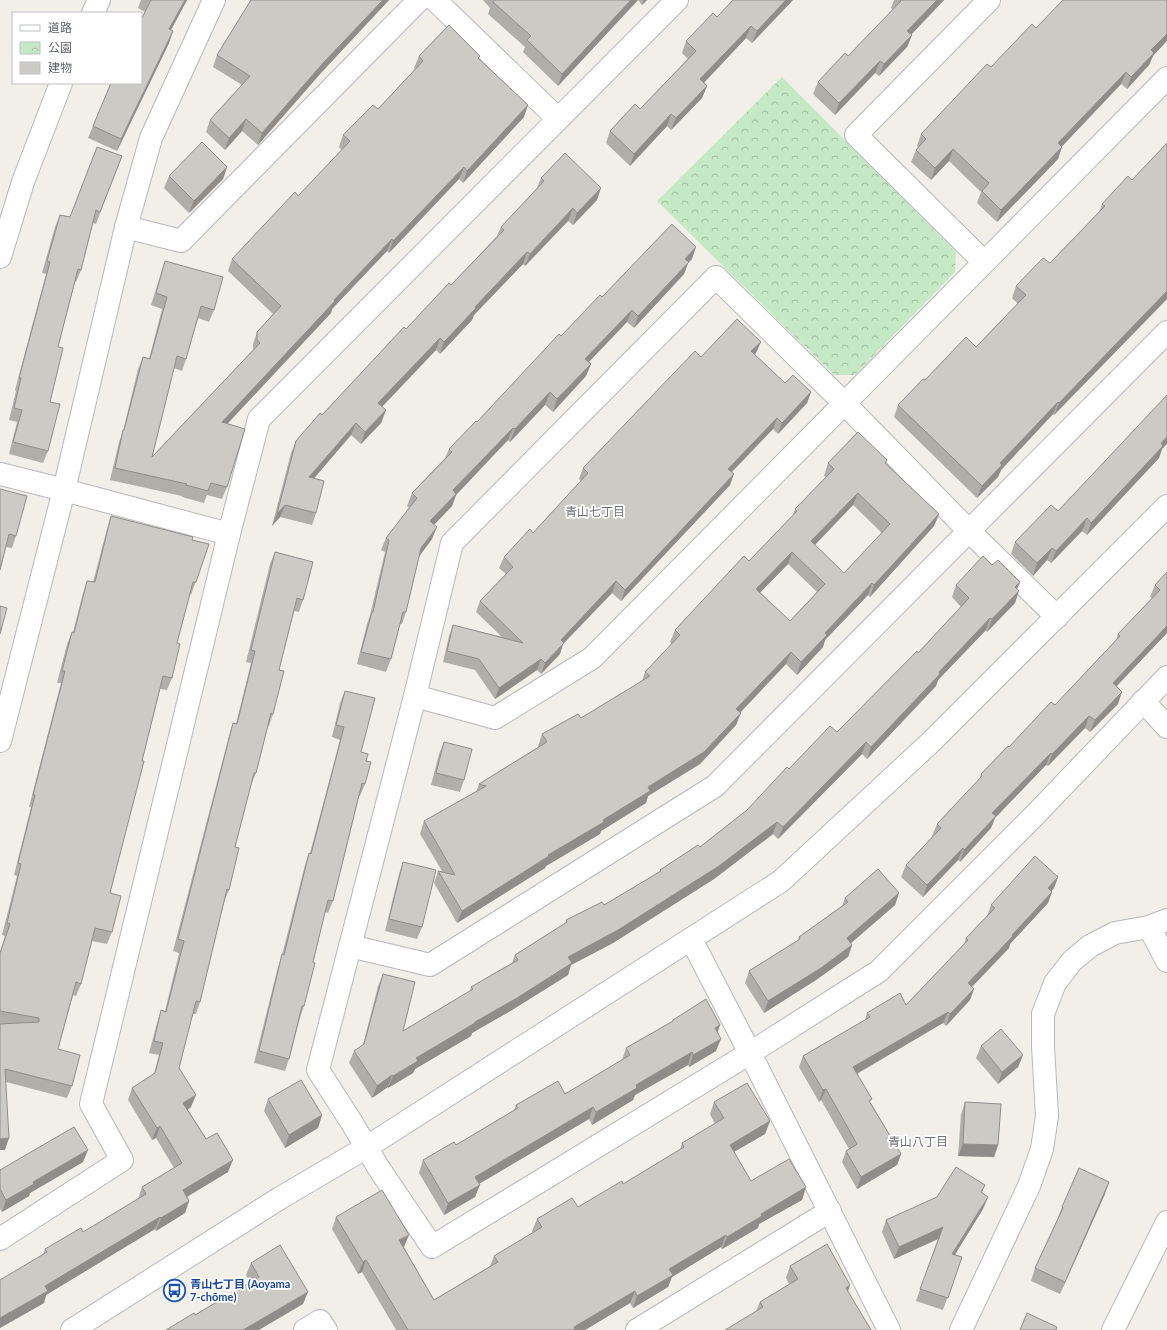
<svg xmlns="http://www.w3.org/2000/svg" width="1167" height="1330" font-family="Lato,'Noto Sans JP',sans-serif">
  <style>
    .park { fill: url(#park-crowns) }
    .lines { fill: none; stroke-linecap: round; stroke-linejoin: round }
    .street-casing { stroke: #b5b8bc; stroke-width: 24 }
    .secondary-casing { stroke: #b6babf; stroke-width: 24 }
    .street { stroke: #fff; stroke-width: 22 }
    .secondary { stroke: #fff; stroke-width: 22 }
    .wall { fill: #afaea9; fill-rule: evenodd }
    .shaded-wall { fill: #8f8d8a }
    .building { fill: #cccac5; stroke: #8f8d8a; fill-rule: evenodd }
    .labels { text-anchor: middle; stroke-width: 3.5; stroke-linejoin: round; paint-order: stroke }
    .transit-label { font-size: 11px; font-weight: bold; fill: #164399; stroke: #fff; text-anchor: start }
    .neighbourhood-label { font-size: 12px; fill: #70757a; stroke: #fff }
  </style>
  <defs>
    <pattern id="park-crowns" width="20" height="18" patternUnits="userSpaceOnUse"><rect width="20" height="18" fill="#c5e8c5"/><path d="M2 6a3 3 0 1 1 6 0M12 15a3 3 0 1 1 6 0" fill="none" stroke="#a3c0a4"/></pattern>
  </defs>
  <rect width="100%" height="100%" fill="#f1efe8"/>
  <path class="park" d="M782,77L956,252L955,272L855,375H834L657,201Z"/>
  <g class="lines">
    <defs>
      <g id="street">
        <path d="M435,0L558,119"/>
        <path d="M93,13L99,0"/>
        <path d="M126,227L181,241L419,0"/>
        <path d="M0,257L23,182L61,83"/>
        <path d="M984,262L856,135L989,0"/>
        <path d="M0,474L64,490L229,534"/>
        <path d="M1057,617L969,531L844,403L716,277L452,543L415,696L318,1070L352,1123L378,1167L432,1247L750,1053L879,971L1034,816L1167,677"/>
        <path d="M415,696L495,718L592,658L1167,78"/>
        <path d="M1143,701L1167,727"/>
        <path d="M0,741L64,490L126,227L151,138L214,0"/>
        <path d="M1149,927L1167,961"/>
        <path d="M691,939L750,1053L889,1330"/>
        <path d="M350,946L430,965L715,786L1167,332"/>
        <path d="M0,1239L122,1160L91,1104L229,534L259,419L677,0"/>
        <path d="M305,1330L320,1321L326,1330"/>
        <path d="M637,1330L830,1211"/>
        <path d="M961,1330L1029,1186L1042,1149L1047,1116L1043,1046V1014L1055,983L1072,961L1090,946L1115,933L1149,927L1167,920"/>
        <path d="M1113,1330L1167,1222"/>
      </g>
      <path id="secondary" d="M72,1330L280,1198L367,1147L781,881L931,742L1167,506"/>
    </defs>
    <use href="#street" class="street-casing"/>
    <use href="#secondary" class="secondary-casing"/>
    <use href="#street" class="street"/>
    <use href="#secondary" class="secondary"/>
  </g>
  <g class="wall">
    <path d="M141,0H187L171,30L173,31L169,43L117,151L88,138L93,126L145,12L138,8Z"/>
    <path d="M251,0H389L320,74L258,145L242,131L225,150L206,132L210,120L242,85L213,67L217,55Z"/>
    <path d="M483,0H647L642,5L638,0L558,86L523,52L525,47L488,14L490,8Z"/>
    <path d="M793,0L752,43L746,38L704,83L707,86L702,98L671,130L667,126L630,166L606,143L610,131L640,109L688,59L682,53L686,41L717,17Z"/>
    <path d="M894,0H944L911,35H912L907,47L879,76L875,73L835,115L813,94L818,82L848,56L893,10L891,8Z"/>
    <path d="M1036,28L1153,56L1149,65L1127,89L1121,84L1062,146L1058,159L997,222L977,203L981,192L949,161L931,180L911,162L916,150L918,147L917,146L921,134L991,67Z"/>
    <path d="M419,56L479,59L524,117L463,183L459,179L389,253L387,251L332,309L331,313L227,423V487L222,499L207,495L204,503L182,497V496L110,480L119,442L123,431L138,369L143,357L149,359L162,309L151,305L161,273L165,261L214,310L209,322L198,318L186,359L182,371L174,368L152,457L253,350V344L257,332L273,314L228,271L232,259L298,196L342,150L339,147L343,135L378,109L415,69L414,68Z"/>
    <path d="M1167,143V299L1054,415L1053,414L1001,470L998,477L977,498L894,417L898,405L925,380L976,347L1018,304L1012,298L1016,286L1050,263L1099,212L1102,204L1132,180Z"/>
    <path d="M122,156L96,224L93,223L81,270L76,282H75L58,347L50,402L48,451L43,463L9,454L17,422L9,420L16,391L15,390L46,274L42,273L55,227L60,215L70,217Z"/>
    <path d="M227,167L223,179L189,213L164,188L169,176Z"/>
    <path d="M541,178L597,200L573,225L568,221L525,266L523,264L474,315L472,320L440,354L436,350L382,407L386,410L381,423L361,444L351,435L314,478L316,513L312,525L280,517L272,526L291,453L296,441L406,329L451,285L497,236L501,227L536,190Z"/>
    <path d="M692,259L688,263L684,274L634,328L627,322L589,362L591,364L586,376L553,412L545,405L510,442L508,440L456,495L452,506L434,525L432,539L419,557L406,612L402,624H400L391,659L386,672L357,664L367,624L370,615L385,552L381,550L386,538L409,508L407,506L412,493L445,458L449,449L477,422L561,336L602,297Z"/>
    <path d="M756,353L755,355L785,383L811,392L807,403L778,434L773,429L732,472L730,485L621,601L612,593L563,644L560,654L541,674L537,670L495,699L475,670L443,662L449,636L453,625L502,637L476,612L480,601L506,574L499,568L504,557L533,533L581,481L579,479L583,468L701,357Z"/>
    <path d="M1162,449L1159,458L1087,535L1082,531L1051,563L1047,560L1033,576L1011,554L1015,542L1058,511Z"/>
    <path d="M887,460L886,464L939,514L934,526L870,597L868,595L825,640L823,647L797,675L786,664L740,713L736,725L700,764L648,796L646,803L601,831L600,834L546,866L545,868L457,923L434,883L438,871H442L420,834L424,821L476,792L479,784L538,747V746L542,734L581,718L642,681L645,672L672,644L670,642L675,630L749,561L793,515L795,509L826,477L824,476L828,463ZM853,505L882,533L844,573L815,545ZM788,564L817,592L790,621L760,592Z"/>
    <path d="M0,489L16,536L12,548L6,547Z"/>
    <path d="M111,516L192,540L209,544L191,595L190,594L177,643L172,678L167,690L160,689L142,761L110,893L112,932L107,944L92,941L81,984L76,996L73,995L58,1049L72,1086L67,1098L6,1082L5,1150L3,1024H0V952L5,936L2,935L17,876L14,875L31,807H29L61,683H57L67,644L72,632H73L83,593L87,581L93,582L107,529Z"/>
    <path d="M275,552L303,600L299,612L294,611L279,670L273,714L269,726H268L256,773L251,785L235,847L229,890L224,902L200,1002L196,1014H193L179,1068L191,1107L188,1110L228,1172L187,1197L189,1201L185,1213L156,1231L155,1229L46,1295L44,1303L0,1328V1280L43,1255L45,1249L83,1232L138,1199L142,1187L174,1168L156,1138L152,1140L128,1100L132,1088L154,1074L159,1055L149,1053L157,1023L161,1010L165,1011L179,953L173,951L229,736L233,723L236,724L251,663L246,662L270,564Z"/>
    <path d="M992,565L1020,582L1017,589L1015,603L987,632L986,630L938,680L936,686L867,759L862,754L778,839L773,834L714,879L613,943L571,965L568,975L512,1010L472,1033L471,1036L415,1069L413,1073L388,1088V1087L372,1098L349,1063L354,1051L363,1045L378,986L383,974L403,1031L470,991L471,987L512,963L515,955L566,923V920L604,905L659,872L660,870L700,847L747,810L789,769L837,732L918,653L961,607L952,597L956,585Z"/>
    <path d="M1167,572V633L1116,687L1118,704L1090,732L1085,728L1048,766L1046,765L995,818L991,828L960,862L958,860L923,897L901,877L906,865L933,836H932L937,824L979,780L981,774L1009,747L1055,705L1116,640L1118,634L1152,598L1150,597L1155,585Z"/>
    <path d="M345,691L361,752L366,761L365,784L360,796H359L333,901L328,913L325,912L313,962L304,1006L300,1018L289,1059L285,1071L254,1063L278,967L282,955L305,865L309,853H310L340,740L332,737L340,703Z"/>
    <path d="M444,742L464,780L460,792L431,785L439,754Z"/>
    <path d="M403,862L422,927L417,939L385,931L399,874Z"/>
    <path d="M1058,877L1054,888L1052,891L1048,903L1010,944L1009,948L972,987L974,989L970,1000L946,1026L943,1023L857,1074L871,1103L901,1154L897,1165L857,1189L842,1162L846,1151L849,1149L821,1100L819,1102L799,1067L803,1056L865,1020L867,1013L906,1005L964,944L966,938L987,916L991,905Z"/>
    <path d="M899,893L895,905L851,943L852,945L848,957L816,980L764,1013L745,983L749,971L798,940L799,937L842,906L845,898Z"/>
    <path d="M673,1020L720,1025L717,1033L716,1051L689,1067L688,1065L635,1095L633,1100L592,1125L589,1119L479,1184L475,1197L444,1215L419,1173L423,1160L456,1145L514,1110L516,1105L565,1094L622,1060L626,1048L672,1022Z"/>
    <path d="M981,1046L1023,1055L1018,1067L998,1084L976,1058Z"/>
    <path d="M268,1099L322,1115L318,1128L285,1148L264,1111Z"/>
    <path d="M714,1102L770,1121L765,1134L734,1152L751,1181L806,1187L802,1200L759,1224L758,1228L722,1249L721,1247L672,1277L668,1287L633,1308L630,1303L585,1330H396L362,1272L358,1274L332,1229L336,1217L404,1247L434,1300L490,1266L494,1256L533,1233L532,1231L537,1219L578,1207L623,1184L680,1150L682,1143L715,1124L710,1114Z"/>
    <path d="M965,1102L998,1145L994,1157L958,1156L961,1114Z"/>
    <path d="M83,1162L30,1193L29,1196L2,1212L0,1209V1170Z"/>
    <path d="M985,1185L982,1193L983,1209L955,1254L962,1257L943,1310L916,1301L938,1239L894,1259L882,1232L886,1220Z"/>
    <path d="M1105,1194L1060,1294L1031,1281L1035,1268L1057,1220L1062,1207Z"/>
    <path d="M251,1263L303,1304L195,1315L250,1282L246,1275Z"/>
    <path d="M790,1266L850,1285L848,1291L756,1311L760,1302L789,1284L786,1278Z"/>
  </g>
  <g class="shaded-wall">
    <path d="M185,0H187L165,41L169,29Z"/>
    <path d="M383,0H389L320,74L258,145L262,133L324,62Z"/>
    <path d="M631,0H638L558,86L562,74Z"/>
    <path d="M644,0H647L642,5Z"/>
    <path d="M786,0H793L752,43L757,31Z"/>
    <path d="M937,0H944L903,43L907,31Z"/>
    <path d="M751,26L746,38L696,91L700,79Z"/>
    <path d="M173,31L169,43L117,151L121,139Z"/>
    <path d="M1167,34V41L1153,56L1149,65L1127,89L1131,77L1151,50Z"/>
    <path d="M912,35L907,47L879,76L884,64Z"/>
    <path d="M880,61L875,73L835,115L839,103Z"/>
    <path d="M1126,72L1121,84L1054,155L1058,143Z"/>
    <path d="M707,86L702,98L671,130L676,118Z"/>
    <path d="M528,105L524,117L463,183L467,171Z"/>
    <path d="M671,114L667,126L630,166L634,154Z"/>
    <path d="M246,119L242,131L225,150L229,138Z"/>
    <path d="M1062,147L1058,159L997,222L1001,210Z"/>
    <path d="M953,149L949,161L931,180L935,168Z"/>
    <path d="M227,167L223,179L189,213L194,201Z"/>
    <path d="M464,167L459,179L389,253L393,241Z"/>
    <path d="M601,188L597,200L573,225L577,213Z"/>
    <path d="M573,208L568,221L525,266L530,254Z"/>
    <path d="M392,239L387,251L332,309L331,313L218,434L222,422L334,300Z"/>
    <path d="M696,247L692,259L688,263L684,274L634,328L638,316L685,259Z"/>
    <path d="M527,252L523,264L474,315L472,320L440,354L444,342L475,307Z"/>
    <path d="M1167,291V299L1054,415L1059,403Z"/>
    <path d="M632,310L627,322L580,371L585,359Z"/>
    <path d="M440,338L436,350L374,415L378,403Z"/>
    <path d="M761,342L756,353L747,362L751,351Z"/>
    <path d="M591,364L586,376L553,412L557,399Z"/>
    <path d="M550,392L545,405L510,442L515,429Z"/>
    <path d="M811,392L807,403L778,434L782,423Z"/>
    <path d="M1058,402L1053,414L1001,470L998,477L977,498L982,486L1000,463Z"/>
    <path d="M386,410L381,423L361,444L365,432Z"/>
    <path d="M777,418L773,429L724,480L728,469Z"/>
    <path d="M356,423L351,435L305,489L309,477Z"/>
    <path d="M513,428L508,440L456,495L452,506L425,534L430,521L453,490Z"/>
    <path d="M1167,437V444L1162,449L1159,458L1087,535L1091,523Z"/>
    <path d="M734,474L730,485L621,601L625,590Z"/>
    <path d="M858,493L853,505L806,554L811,541Z"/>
    <path d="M285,505L280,517L272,526L277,514Z"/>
    <path d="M939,514L934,526L870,597L874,585Z"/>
    <path d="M1087,518L1082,531L1051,563L1056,551Z"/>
    <path d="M437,527L432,539L416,560L421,548Z"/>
    <path d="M1052,548L1047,560L1033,576L1037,563Z"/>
    <path d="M792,552L788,564L752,601L756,589Z"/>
    <path d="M616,581L612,593L563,644L560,654L541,674L545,663L561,640Z"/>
    <path d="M1020,582L1015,594V587Z"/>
    <path d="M872,583L868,595L825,640L823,647L797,675L801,662L825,633Z"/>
    <path d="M1019,591L1015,603L987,632L992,619Z"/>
    <path d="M990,618L986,630L938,680L936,686L867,759L871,747L939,672Z"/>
    <path d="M1167,626V633L1108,695L1113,683Z"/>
    <path d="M791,652L786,664L732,721L736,709Z"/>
    <path d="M541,659L537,670L495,699L499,688Z"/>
    <path d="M1122,692L1118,704L1090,732L1095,720Z"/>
    <path d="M741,713L736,725L700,764L648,796L646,803L601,831L600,834L546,866L545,868L457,923L462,911L548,855L603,820L648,787Z"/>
    <path d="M1089,716L1085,728L1048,766L1052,754Z"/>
    <path d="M866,742L862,754L778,839L783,827Z"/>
    <path d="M1051,753L1046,765L995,818L991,828L960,862L964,850L992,813Z"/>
    <path d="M777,822L773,834L714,879L613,943L571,965L568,975L512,1010L472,1033L471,1036L415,1069L413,1073L388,1088L393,1076L416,1058L475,1022L568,957Z"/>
    <path d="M963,848L958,860L923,897L927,885Z"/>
    <path d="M1058,877L1054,888L1044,899L1048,888Z"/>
    <path d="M1052,892L1048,903L1010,944L1009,948L964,995L968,983Z"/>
    <path d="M899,893L895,905L843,950L847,938Z"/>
    <path d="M852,945L848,957L816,980L764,1013L768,1001Z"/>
    <path d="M974,989L970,1000L946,1026L950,1014Z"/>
    <path d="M948,1012L943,1023L849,1078L853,1067Z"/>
    <path d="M720,1025L716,1037L715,1028Z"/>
    <path d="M721,1039L716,1051L689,1067L693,1055Z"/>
    <path d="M692,1052L688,1065L635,1095L633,1100L592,1125L596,1112L636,1085Z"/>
    <path d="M1023,1055L1018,1067L998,1084L1002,1072Z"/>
    <path d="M392,1075L388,1087L372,1098L377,1086Z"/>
    <path d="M826,1089L821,1100L819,1102L823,1090Z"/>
    <path d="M196,1095L191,1107L179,1115L183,1103Z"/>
    <path d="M593,1107L589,1119L470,1189L475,1177Z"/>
    <path d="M322,1115L318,1128L285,1148L289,1135Z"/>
    <path d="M770,1121L765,1134L725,1157L730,1145Z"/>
    <path d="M160,1126L156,1138L152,1140L157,1128Z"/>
    <path d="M9,1138L5,1150H0V1139Z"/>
    <path d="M963,1144L998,1145L994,1157L958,1156Z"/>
    <path d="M88,1150L83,1162L30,1193L29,1196L2,1212L6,1200L33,1182Z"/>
    <path d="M901,1154L897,1165L857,1189L861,1177Z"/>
    <path d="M233,1160L228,1172L178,1202L183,1190Z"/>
    <path d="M1109,1182L1105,1194L1060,1294L1065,1282Z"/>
    <path d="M480,1185L475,1197L444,1215L448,1203Z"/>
    <path d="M806,1187L802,1200L759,1224L758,1228L722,1249L727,1237L761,1214Z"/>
    <path d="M988,1197L983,1209L948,1266L952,1254Z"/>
    <path d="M189,1201L185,1213L156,1231L161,1218Z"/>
    <path d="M160,1217L155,1229L46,1295L44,1303L0,1328V1318L45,1286Z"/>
    <path d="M943,1227L938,1239L894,1259L899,1247Z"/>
    <path d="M409,1235L404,1247L395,1252L399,1240Z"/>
    <path d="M726,1235L721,1247L672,1277L668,1287L633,1308L637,1296L669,1269Z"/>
    <path d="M366,1260L362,1272L358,1274L363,1262Z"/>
    <path d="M850,1285L846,1297V1288Z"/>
    <path d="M635,1291L630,1303L585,1330H573L574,1327Z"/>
    <path d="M308,1292L303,1304L259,1330H243Z"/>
  </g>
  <g class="building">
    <path d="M151,0H185L169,29L173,31L121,139L93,126L111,83H141V20Z"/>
    <path d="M251,0H383L324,62L262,133L246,119L229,138L210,120L250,76L217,55Z"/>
    <path d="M494,0H631L562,74L527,40L531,36L493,2Z"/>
    <path d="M733,0H786L757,31L751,26L700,79L707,86L676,118L671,114L634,154L610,131L635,104L640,109L696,51L686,41L713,13L717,17Z"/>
    <path d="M900,0H937L907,31L912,35L884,64L880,61L839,103L818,82L845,53L848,56L901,1Z"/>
    <path d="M1063,0H1167V34L1151,50L1154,53L1131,77L1126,72L1058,143L1062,147L1001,210L982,191L989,183L953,149L935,168L916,150L926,139L921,134L987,64L991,67L1032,24L1036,28Z"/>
    <path d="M449,25L480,56L478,58L528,105L467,171L464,167L393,241L392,239L334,300L335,301L222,422L245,429L227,487L211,483L208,491L186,485L187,484L115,468L123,430H124L143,357L150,359L167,297L156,293L165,261L223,277L214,310L201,306L186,359L177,356L152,457L260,343L257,340V332L281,306L232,259L295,192L298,196L350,141L343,135L373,105L378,109L423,61L419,56Z"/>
    <path d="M202,142L227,167L194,201L169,176Z"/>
    <path d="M1167,143V291L1059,403L1058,402L1000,463L1002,465L982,486L898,405L923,379L925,380L966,337L976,347L1026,295L1016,286L1043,258L1050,263L1105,206L1102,204L1128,176L1132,180Z"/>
    <path d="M97,147L122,156L100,212L96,210L81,270L78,269L58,347L63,348L50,402L60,404L48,451L13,442L22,410L14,408L21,378H19L50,262L47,261L60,215L70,217Z"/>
    <path d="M565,153L601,188L577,213L573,208L530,254L527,252L475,307L476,308L444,342L440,338L378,403L386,410L365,432L356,423L309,477L324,481L316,513L285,505L277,514L296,441L320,413L322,415L404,327L406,329L449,283L451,285L504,230L501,227L544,181L541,178Z"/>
    <path d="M672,224L696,247L685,259L689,262L638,316L632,310L585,359L591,364L557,399L550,392L515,429L513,428L453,490L456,494L430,521L437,527L421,548L406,612H403L391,659L361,652L372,612H373L389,540L386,538L417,498L412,493L452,452L449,449L476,421L477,422L559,334L561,336L600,295L602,297Z"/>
    <path d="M737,319L761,342L751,351L785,383L793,375L811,392L782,423L777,418L728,469L734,474L625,590L616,581L561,640L564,643L545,663L541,659L499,688L479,659L447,651L453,625L523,643L480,601L513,567L504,557L530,529L533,533L588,473L583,468L695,351L701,357Z"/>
    <path d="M1167,395V437L1161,443L1163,446L1091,523L1087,518L1056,551L1052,548L1037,563L1015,542L1051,505L1058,511Z"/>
    <path d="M858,432L887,460L885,463L939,514L874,585L872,583L825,633L827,635L801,662L791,652L736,709L741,713L704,752L648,787L650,791L603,820L604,822L548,855L549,856L462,911L438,871L455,875L424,821L486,786L479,784L547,742L542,734L578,714L581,718L650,676L645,672L680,635L675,630L744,556L749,561L797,511L795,509L834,469L828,463ZM858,493L890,524L844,573L811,541ZM792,552L825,584L790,621L756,589Z"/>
    <path d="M0,489L27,496L16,536L9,534L0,570Z"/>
    <path d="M111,516L193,537L192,540L209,544L196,582H193L177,643L180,644L172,678L163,676L142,761H144L110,893L121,896L112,932L95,928L81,984L76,982L58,1049L80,1055L72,1086L5,1069L9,1138L0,1139V1024L39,1022V1018L0,1011V953L10,924L7,923L21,864L18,863L35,795H33L65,671H62L72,632L74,633L87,581L95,582Z"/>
    <path d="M275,552L313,562L303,600L297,598L279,670L284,671L273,714L271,713L256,773H254L235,847L239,848L229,890L227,889L200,1002L196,1001L179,1068L196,1095L183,1103L206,1139L217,1133L233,1160L183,1190L189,1201L161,1218L160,1217L45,1286L48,1291L0,1318V1280L47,1252L45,1249L81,1228L83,1232L146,1194L142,1187L182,1163L160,1126L157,1128L132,1088L155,1073L163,1043L154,1041L161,1010L166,1012L184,941L178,939L233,723L237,724L255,651L251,650Z"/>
    <path d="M983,556L992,565L998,560L1020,582L1015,587L1019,591L992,619L990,618L939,672L940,674L871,747L866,742L783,827L777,822L719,866L618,930L568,957L572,963L517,998L475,1022V1023L416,1058L418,1061L393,1076L392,1075L377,1086L354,1051L364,1044L383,974L415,982L403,1031L473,989L471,987L518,960L515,955L567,922L566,920L602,902L604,905L661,871L660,870L698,845L700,847L747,810L787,767L789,769L830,726L837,732L917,651L918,653L969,598L956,585Z"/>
    <path d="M1167,572V626L1113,683L1122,692L1095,720L1089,716L1052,754L1051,753L992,813L996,816L964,850L963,848L927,885L906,865L941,828L937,824L982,776L981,774L1008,746L1009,747L1051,702L1055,705L1120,636L1118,634L1160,590L1155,585Z"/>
    <path d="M0,606L7,608L0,634Z"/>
    <path d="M345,691L375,698L361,752L368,754L366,761L371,762L365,784L362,783L333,901L328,900L313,962L315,963L304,1006H302L289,1059L259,1051L282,954L284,955L309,853L311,854L344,727L336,725Z"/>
    <path d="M444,742L472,749L464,780L436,773Z"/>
    <path d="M1035,856L1058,877L1048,888L1052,892L1012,935L1013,936L968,983L974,989L950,1014L948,1012L853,1067L872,1099L869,1101L901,1154L861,1177L846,1151L857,1144L826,1089L823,1090L803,1056L870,1017L867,1013L900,993L906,1005L968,940L966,938L995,908L991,905Z"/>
    <path d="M403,862L436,870L422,927L389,919Z"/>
    <path d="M878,869L899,893L847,938L852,945L821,968L768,1001L749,971L800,939L799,937L848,902L845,898Z"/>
    <path d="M706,999L720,1025L715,1028L721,1039L693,1055L692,1052L636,1085L637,1088L596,1112L593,1107L475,1177L480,1185L448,1203L423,1160L454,1142L456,1145L518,1108L516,1105L558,1081L565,1094L630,1055L626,1048L673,1021V1020Z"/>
    <path d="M1001,1029L1023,1055L1002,1072L981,1046Z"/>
    <path d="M301,1080L322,1115L289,1135L268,1099Z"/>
    <path d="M747,1083L770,1121L730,1145L751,1181L789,1159L806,1187L761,1214L762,1216L727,1237L726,1235L669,1269L673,1275L637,1296L635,1291L574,1327L575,1329L573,1330H408L366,1260L363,1262L336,1217L382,1190L409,1235L399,1240L434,1300L498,1262L494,1256L542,1227L537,1219L572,1198L578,1207L622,1181L623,1184L684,1147L682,1143L724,1118L714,1102Z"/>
    <path d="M965,1102L1001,1104L998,1145L963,1144Z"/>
    <path d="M74,1127L88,1150L33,1182L34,1184L6,1200L0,1189V1170Z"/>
    <path d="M956,1167L985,1185L981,1192L988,1197L952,1254L962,1257L948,1298L920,1289L943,1227L899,1247L886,1220L937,1197Z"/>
    <path d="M1079,1168L1109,1182L1065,1282L1035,1268L1063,1208L1062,1207Z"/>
    <path d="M827,1244L850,1285L846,1288L871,1330H725L763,1307L760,1302L798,1279L790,1266Z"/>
    <path d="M280,1245L308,1292L243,1330H166L194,1313L195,1315L259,1277L251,1263Z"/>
    <path d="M1027,1313L1057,1327L1056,1330H1020Z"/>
  </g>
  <defs>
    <symbol id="bus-ring" viewBox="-11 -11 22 22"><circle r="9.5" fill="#fff" stroke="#1a4fb4" stroke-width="1.5"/><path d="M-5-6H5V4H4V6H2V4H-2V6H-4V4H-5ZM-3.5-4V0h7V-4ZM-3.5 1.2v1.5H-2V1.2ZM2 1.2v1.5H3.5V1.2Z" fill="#1a4fb4"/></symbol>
  </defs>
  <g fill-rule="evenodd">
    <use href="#bus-ring" x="162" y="1278" width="25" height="25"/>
  </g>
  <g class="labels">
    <g class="transit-label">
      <text x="190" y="1288">青山七丁目 (Aoyama<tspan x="190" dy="13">7-chōme)</tspan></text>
    </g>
    <g class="neighbourhood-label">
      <text x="595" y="516">青山七丁目</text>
      <text x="918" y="1146">青山八丁目</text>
    </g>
  </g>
  <rect x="12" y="12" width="130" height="72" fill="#ffffff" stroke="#bfc1c3"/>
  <rect x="20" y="25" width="20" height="6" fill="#ffffff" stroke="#bfc1c3"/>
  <text x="48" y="32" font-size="12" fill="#5f6368">道路</text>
  <rect x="20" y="42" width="20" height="12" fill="url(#park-crowns)" stroke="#bfc1c3"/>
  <text x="48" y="52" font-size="12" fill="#5f6368">公園</text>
  <rect x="20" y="62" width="20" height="12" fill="#cccac5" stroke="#bfc1c3"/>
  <text x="48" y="72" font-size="12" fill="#5f6368">建物</text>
</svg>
